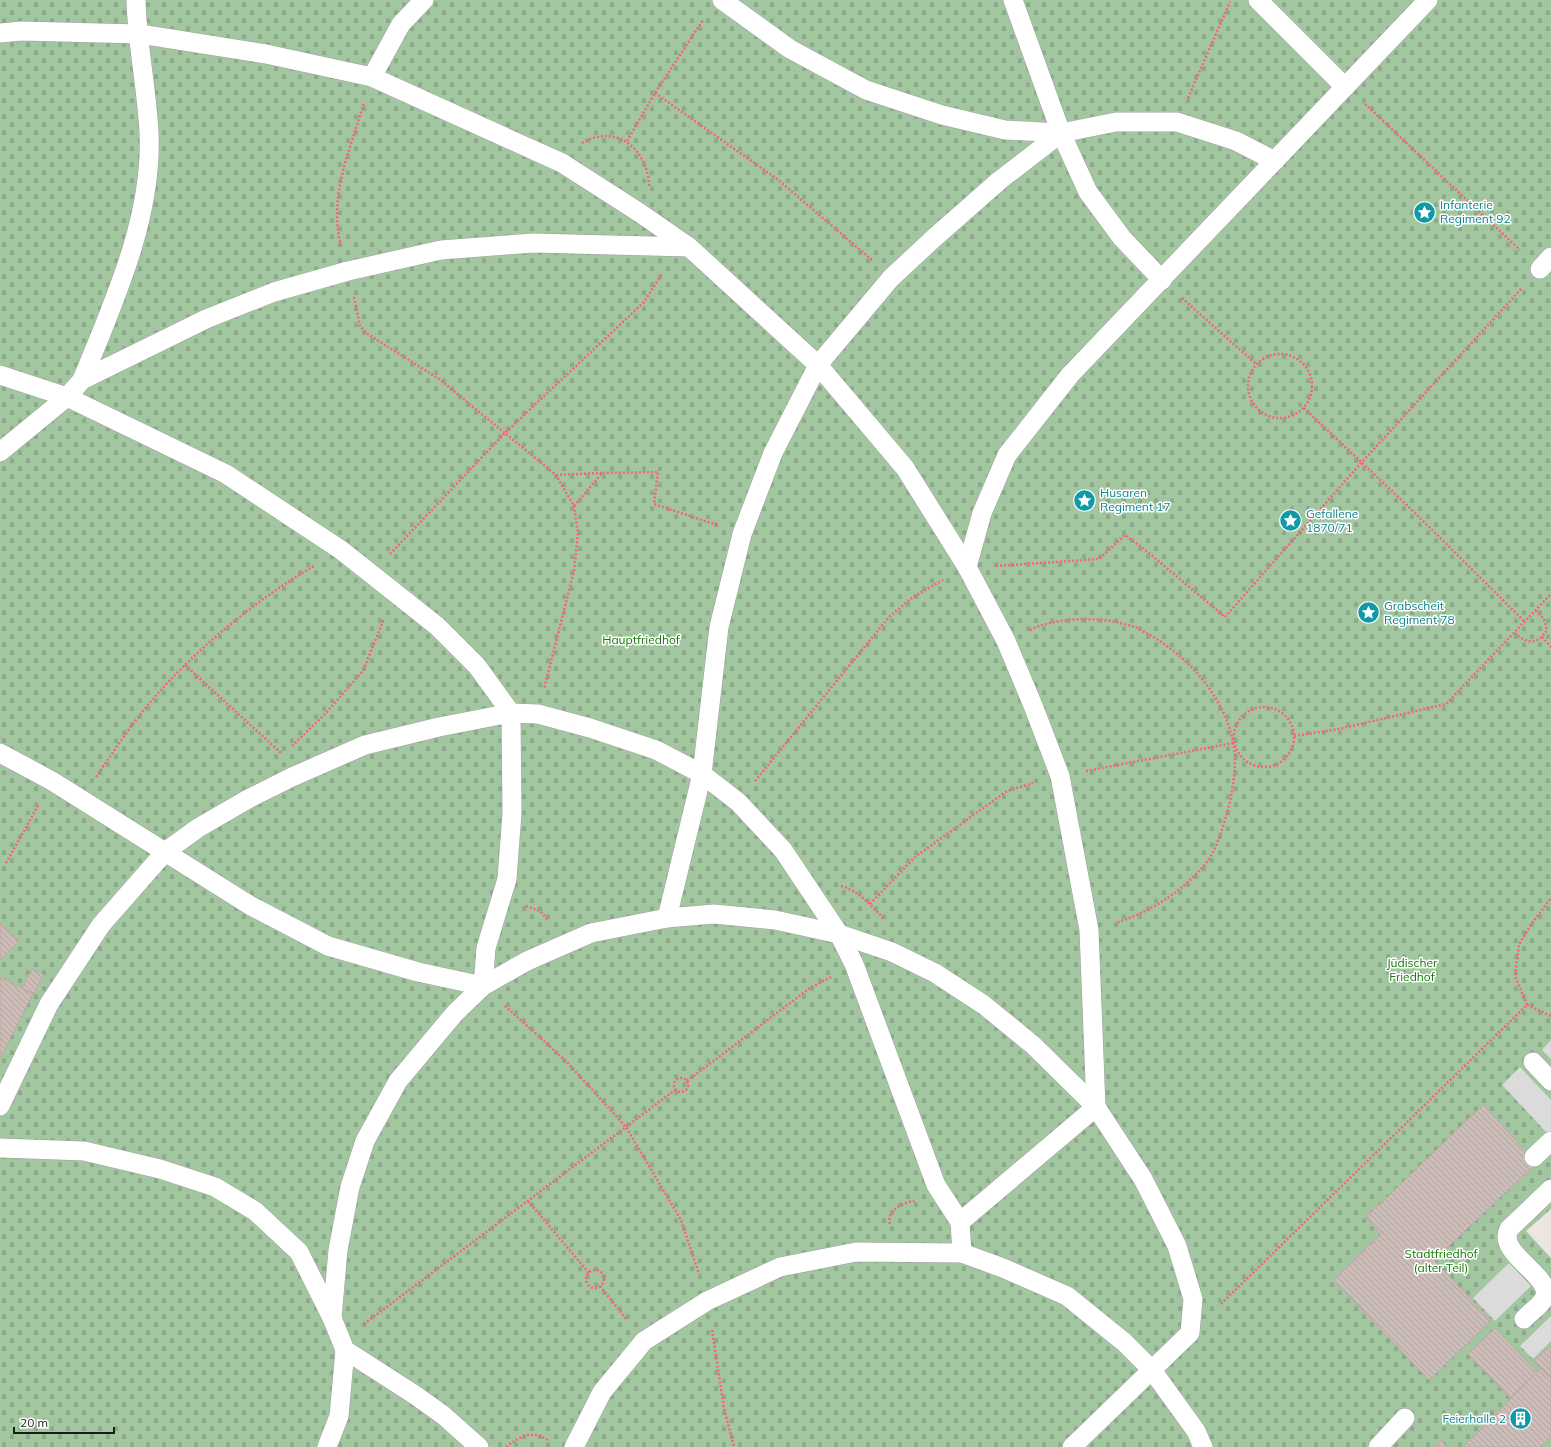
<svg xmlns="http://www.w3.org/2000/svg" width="1551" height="1447" font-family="Mulish,sans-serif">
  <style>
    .cemetery { fill: url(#cemetery-stones) }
    .parking { fill: #dbdbdb }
    .building { fill: url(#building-back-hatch); stroke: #bfa8a2 }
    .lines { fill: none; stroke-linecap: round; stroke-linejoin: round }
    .lane-casing { stroke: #9f9f9f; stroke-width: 20 }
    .path { stroke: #fe5f71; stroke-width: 2.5; stroke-dasharray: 2 2; stroke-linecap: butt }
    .lane { stroke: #fff; stroke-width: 19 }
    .labels { text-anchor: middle; stroke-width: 3; stroke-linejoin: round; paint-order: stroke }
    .culture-label { font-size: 12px; fill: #0d838f; stroke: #fff; text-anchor: start }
    .park-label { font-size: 12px; fill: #177a07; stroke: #fff }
  </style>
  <defs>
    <pattern id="cemetery-stones" width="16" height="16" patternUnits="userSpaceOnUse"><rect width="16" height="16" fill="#a2c7a0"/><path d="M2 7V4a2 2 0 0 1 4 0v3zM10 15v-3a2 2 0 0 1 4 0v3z" fill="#8baa89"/></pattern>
    <pattern id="building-back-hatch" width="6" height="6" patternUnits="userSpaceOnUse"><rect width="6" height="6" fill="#cdbdb9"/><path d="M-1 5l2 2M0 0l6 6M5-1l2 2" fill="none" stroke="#afa29e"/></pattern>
  </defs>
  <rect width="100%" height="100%" fill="#ede6e0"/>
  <path class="cemetery" d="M0,0H1551V1209L1526,1231L1551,1258V1447H0Z"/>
  <g class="parking">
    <path d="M1551,1040V1059L1542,1050Z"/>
    <path d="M1520,1067L1551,1100V1133L1549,1135L1502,1085Z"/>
    <path d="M1509,1263L1531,1286L1495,1321L1473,1298Z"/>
    <path d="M1551,1316V1341L1533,1359L1520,1346Z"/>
  </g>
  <g class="building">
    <path d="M0,922L19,942L0,960Z"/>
    <path d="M32,969L44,975L34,994L22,988Z"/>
    <path d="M0,977L33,994L0,1058Z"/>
    <path d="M1483,1105L1537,1163L1434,1260L1491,1321L1429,1380L1334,1280L1381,1234L1366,1217Z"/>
    <path d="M1495,1328L1537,1372L1510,1398L1468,1354Z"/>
    <path d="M1551,1345V1379L1534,1361Z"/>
    <path d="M1541,1368L1551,1379V1440L1549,1438L1540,1447H1463Z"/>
    <path d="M1441,1440L1447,1447H1434Z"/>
  </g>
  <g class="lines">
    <defs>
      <g id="lane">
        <path d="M722,0L790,49L866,90L942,115L1005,130L1061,133"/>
        <path d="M1013,0L1061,133L1088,192L1122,238L1162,280"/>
        <path d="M1258,0L1345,87"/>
        <path d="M0,33L21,31L140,34L266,54L372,77L562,163L640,213L689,247L818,365L905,468L967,567L1006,641L1034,708L1060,776L1089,930L1096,1107L960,1222L962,1253"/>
        <path d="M372,77L401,24L424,0"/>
        <path d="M1540,269L1551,257"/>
        <path d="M0,375L67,397L226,474L341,550L437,626L477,666L511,713L512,813L507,879L486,948L483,986L455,1013L398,1081L365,1141L350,1187L338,1250L332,1318"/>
        <path d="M82,380C113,304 153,217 149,133C147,89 137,44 136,0"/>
        <path d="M0,452L67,397L82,380L206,319L274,292L348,271L441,250L533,243L689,247"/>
        <path d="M967,567L982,513L1007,455L1070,375L1428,0"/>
        <path d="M0,753L52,781L251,906L328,946L418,972L483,986L527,961L591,933L667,918L714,914L775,920L839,934L892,952L935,973L984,1005L1033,1045L1096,1107L1143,1179L1177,1246L1193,1299L1190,1333L1072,1447"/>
        <path d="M667,918L702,774L719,627L742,534L773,453L818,365L891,278L934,238L1000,180L1061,133L1116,122H1177L1236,141L1275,161"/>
        <path d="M1533,1062L1551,1081"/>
        <path d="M0,1106L49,1004L101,925L165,852L198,828L248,799L292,777L365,745L439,727L511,713L538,714L590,728L656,750L702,774L738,802L783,850L839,934L854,964L936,1185L960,1222"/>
        <path d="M0,1148L84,1151L160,1169L215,1187L255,1211L299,1252L332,1318L345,1350L415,1395L443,1415L479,1447"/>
        <path d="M1534,1157L1551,1141"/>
        <path d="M1524,1319C1530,1312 1543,1304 1545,1296C1551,1275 1496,1253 1509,1229L1551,1189"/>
        <path d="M327,1447L339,1416L345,1350"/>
        <path d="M574,1447L602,1392L644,1341L707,1301L780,1267L856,1252L962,1253L1003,1268L1067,1296L1124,1342L1152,1370L1196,1431L1203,1447"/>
        <path d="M1378,1447L1405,1418"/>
      </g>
    </defs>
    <use href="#lane" class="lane-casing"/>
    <g class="path">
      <path d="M655,93L777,179L872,260"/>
      <path d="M1188,98L1230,2"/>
      <path d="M1365,104L1520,250"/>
      <path d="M627,141L655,93L703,20"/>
      <path d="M582,143C616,123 648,149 649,186"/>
      <path d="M341,246C328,196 350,151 364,103"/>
      <path d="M354,297L360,326L366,333L439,379L556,475L574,506L578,533L574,571L544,689"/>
      <path d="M1182,298L1256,364"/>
      <circle cx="1280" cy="386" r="32"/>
      <path d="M1304,408L1412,510L1525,622"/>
      <path d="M556,475L602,473"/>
      <path d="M574,506L602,473L658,472L654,504L717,525"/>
      <path d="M390,554L505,433L644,302L662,274"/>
      <path d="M996,566L1099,559L1125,535L1144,549L1225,617L1361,463L1522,288"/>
      <path d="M1030,630C1060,616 1103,616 1134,627C1139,628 1145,633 1150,635C1189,657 1224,697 1233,742C1237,759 1234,780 1231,797C1228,812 1217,850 1207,862C1183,891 1151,912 1115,923"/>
      <path d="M1515,633C1527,644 1538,645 1547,630L1544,619L1536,611"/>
      <path d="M1542,637L1551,647"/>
      <path d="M185,665L281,753"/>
      <circle cx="1264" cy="737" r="30"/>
      <path d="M1294,736L1339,729L1446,704L1551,594"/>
      <path d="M292,746L325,714L363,671L384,619"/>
      <path d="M1086,771L1233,743"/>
      <path d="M96,777C114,751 132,723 153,699C195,650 258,598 314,566"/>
      <path d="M755,781L889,617L913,597L943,580"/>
      <path d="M6,863L39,804"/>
      <path d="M841,886C858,890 873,907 884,919"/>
      <path d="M870,904L915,857L1007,791L1033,783"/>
      <path d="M526,906L540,911L549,921"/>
      <path d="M1527,1005L1551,1016"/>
      <path d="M505,1006L566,1061L626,1127L681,1220L699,1274"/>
      <circle cx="681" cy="1085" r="7"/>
      <path d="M687,1081L810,988L831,977"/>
      <path d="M528,1201L589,1273"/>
      <path d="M890,1224C886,1210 904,1202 915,1201"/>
      <circle cx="595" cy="1279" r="9"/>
      <path d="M600,1286L627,1320"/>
      <path d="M1221,1304L1527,1005L1515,976L1519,945L1530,926L1551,898"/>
      <path d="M364,1324L675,1090"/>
      <path d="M712,1330L724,1408L734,1447"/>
      <path d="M506,1447C521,1436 531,1430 548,1440"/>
    </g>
    <use href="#lane" class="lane"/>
  </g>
  <defs>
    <symbol id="sight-disc" viewBox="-11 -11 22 22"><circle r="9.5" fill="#0f9aa8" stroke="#fff"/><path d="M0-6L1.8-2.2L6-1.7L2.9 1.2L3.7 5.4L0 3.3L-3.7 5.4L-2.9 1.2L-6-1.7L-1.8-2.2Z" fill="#fff"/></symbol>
    <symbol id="building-disc" viewBox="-11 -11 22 22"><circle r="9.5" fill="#0f9aa8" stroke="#fff"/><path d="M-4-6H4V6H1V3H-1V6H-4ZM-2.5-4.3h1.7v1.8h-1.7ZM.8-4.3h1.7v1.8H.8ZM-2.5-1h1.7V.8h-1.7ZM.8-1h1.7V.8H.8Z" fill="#fff"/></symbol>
  </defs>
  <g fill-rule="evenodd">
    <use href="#sight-disc" x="1412" y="200" width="25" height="25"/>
    <use href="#sight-disc" x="1072" y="488" width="25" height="25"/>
    <use href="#sight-disc" x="1278" y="508" width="25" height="25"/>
    <use href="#sight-disc" x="1356" y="600" width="25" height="25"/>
    <use href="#building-disc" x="1508" y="1406" width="25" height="25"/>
  </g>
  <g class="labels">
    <g class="culture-label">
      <text x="1440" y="209">Infanterie<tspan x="1440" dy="14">Regiment 92</tspan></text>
      <text x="1100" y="497">Husaren<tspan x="1100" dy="14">Regiment 17</tspan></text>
      <text x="1306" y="518">Gefallene<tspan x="1306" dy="14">1870/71</tspan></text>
      <text x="1384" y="610">Grabscheit<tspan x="1384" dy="14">Regiment 78</tspan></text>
      <text x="1506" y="1423" text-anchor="end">Feierhalle 2</text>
    </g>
    <g class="park-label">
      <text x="641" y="644">Hauptfriedhof</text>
      <text x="1412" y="967">Jüdischer<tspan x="1412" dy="14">Friedhof</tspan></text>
      <text x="1441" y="1258">Stadtfriedhof<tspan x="1441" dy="14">(alter Teil)</tspan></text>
    </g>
  </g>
  <path d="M14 1427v6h100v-6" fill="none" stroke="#1b1b1b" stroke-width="2"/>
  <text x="20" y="1427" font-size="12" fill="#1b1b1b" stroke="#ffffff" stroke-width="3" paint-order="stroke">20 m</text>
</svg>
